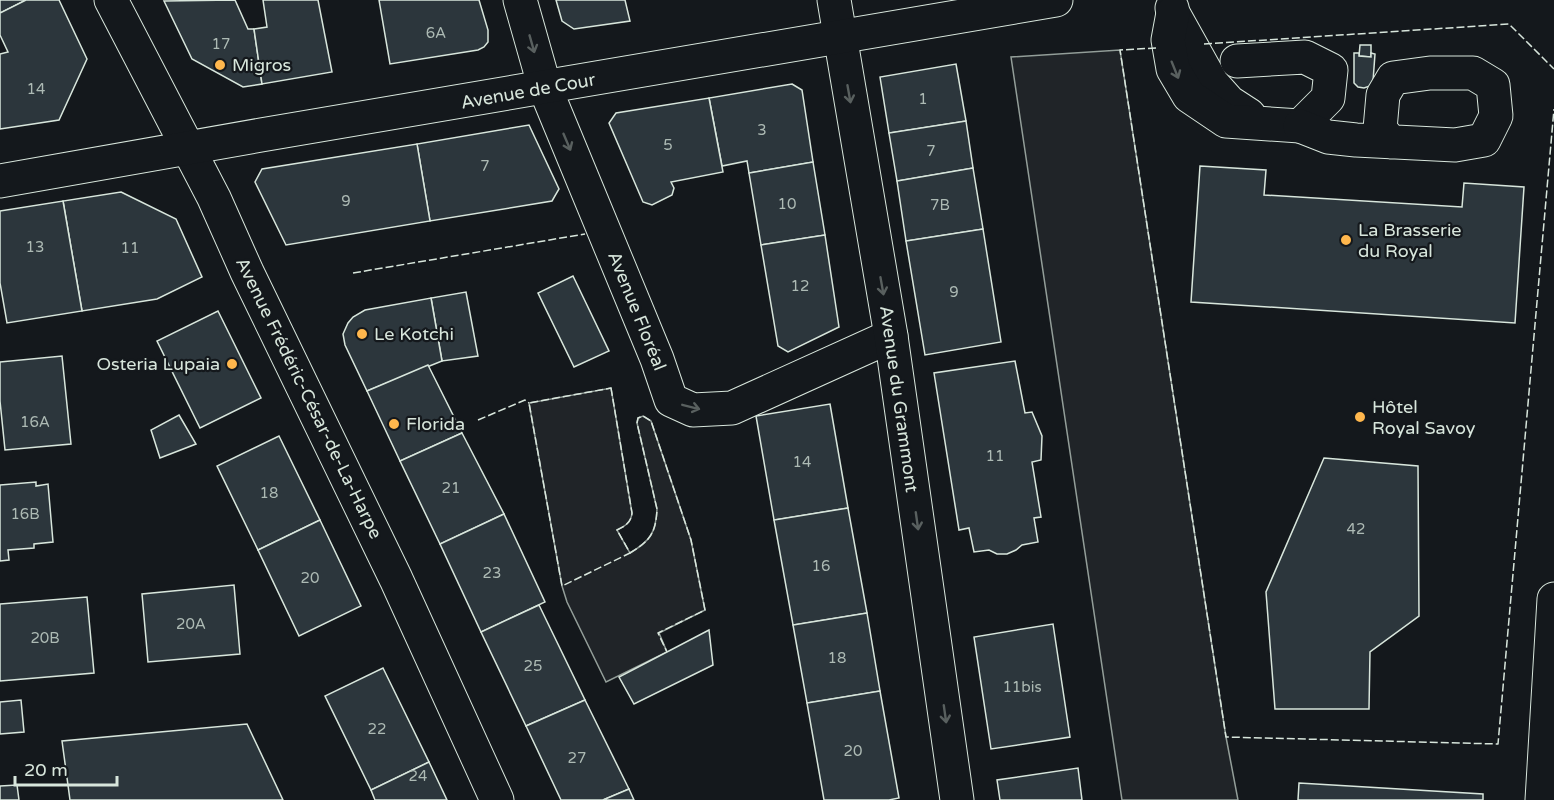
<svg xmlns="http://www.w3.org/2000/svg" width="1554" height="800" font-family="'Varela Round',sans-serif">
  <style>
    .green { fill: #202428; stroke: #939e99; stroke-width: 1.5 }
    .building { fill: #2c363c; stroke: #d8e6dc; stroke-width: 1.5 }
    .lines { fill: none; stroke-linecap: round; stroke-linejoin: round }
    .minor-casing { stroke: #d8e6dc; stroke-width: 35 }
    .major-casing { stroke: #d8e6dc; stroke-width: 35 }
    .minor { stroke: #14181c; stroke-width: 33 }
    .major { stroke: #14181c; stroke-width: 33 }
    .fence { stroke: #d8e6dc; stroke-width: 1.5; stroke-dasharray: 8 3; stroke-linecap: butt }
    .oneway { stroke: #59605f }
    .poi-dot { fill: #ffb74d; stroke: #14181c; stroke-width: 2 }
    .labels { text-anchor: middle; stroke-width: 4.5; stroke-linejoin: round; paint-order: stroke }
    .number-label { font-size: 15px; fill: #adbab4 }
    .poi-label { font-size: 18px; fill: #d8e6dc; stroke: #14181c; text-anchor: start }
    .street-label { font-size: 18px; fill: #d8e6dc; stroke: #14181c }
  </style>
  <rect width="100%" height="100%" fill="#14181c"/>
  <g class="green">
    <path d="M1120,50L1226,737L1238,800H1122L1011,57Z"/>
    <path d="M611,388L632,513C631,523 625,526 617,530L630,553C650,541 656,533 657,509L637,423L638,418L643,416L651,421L691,540L705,610L659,633L667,652L606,682L567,602L562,586L529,403Z"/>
  </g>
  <g class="building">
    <path d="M0,0H26L0,13Z"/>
    <path d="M26,0H59L87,59L59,120L0,129V54L8,52L0,35V13Z"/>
    <path d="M235,0L248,29H254L262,84L243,87L192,59L164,1Z"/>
    <path d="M263,0H318L332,72L262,84L254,29L267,27Z"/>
    <path d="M379,0H479L488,30V42L484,47L478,50L390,64Z"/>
    <path d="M556,0H625L630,21L574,29L562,21Z"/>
    <path d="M1360,45H1371V57L1359,56Z"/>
    <path d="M1354,53H1359V56L1371,57V53L1375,54L1373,81L1370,86L1364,88L1358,87L1354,83Z"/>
    <path d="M956,64L966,121L889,133L880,77Z"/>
    <path d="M792,84L802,90L813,162L749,173L747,161L722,166L709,98Z"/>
    <path d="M709,98L723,172L671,182L674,188L672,195L652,205L643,202L609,123L616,113Z"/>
    <path d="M966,121L973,168L897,181L889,133Z"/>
    <path d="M529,125L559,189L552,201L430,221L417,144Z"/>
    <path d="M417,144L430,221L286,245L255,182L262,169Z"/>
    <path d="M813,162L825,235L761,245L749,173Z"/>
    <path d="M1200,166L1266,170L1264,195L1462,207L1464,183L1524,187L1515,323L1191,302Z"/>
    <path d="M973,168L983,229L906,241L897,181Z"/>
    <path d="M121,192L176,219L202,277L157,299L82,311L63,201Z"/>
    <path d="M63,201L82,311L7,323L0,283V211Z"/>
    <path d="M983,229L1001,342L925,355L906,241Z"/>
    <path d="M825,235L839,327L788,352L778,346L761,245Z"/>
    <path d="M573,276L609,351L574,367L538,293Z"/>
    <path d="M466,292L478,356L442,361L431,298Z"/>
    <path d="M431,298L442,361L367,391L345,345L343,334L348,323L353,317L365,310Z"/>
    <path d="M218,311L261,398L200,428L157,341Z"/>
    <path d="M62,356L71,444L5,450L0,401V362Z"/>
    <path d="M1015,361L1025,413L1032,412L1042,436L1041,460L1032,462L1041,517L1034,518L1038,542L1022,545L1016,550L1007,554H997L989,550L974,552L969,528L959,530L934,373Z"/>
    <path d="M428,365L462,433L400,461L367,391Z"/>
    <path d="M830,404L848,508L774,520L756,416Z"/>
    <path d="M179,415L196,444L160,458L151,430Z"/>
    <path d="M462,433L504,514L440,544L400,461Z"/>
    <path d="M279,436L320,520L258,550L217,466Z"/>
    <path d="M1324,458L1418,466L1419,616L1370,652L1369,709H1275L1266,592Z"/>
    <path d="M36,482V486L48,484L53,542L34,544V548L8,550L9,560L0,561V485Z"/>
    <path d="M848,508L867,613L793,625L774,520Z"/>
    <path d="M504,514L545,602L481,632L440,544Z"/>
    <path d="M320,520L361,606L299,636L258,550Z"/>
    <path d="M234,585L240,654L148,662L142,594Z"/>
    <path d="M87,597L94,673L0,681V604Z"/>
    <path d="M539,605L585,700L526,726L481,632Z"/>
    <path d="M867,613L880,691L807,703L793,625Z"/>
    <path d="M1053,624L1070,737L991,749L974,637Z"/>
    <path d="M709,630L713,665L634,704L619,677Z"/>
    <path d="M383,668L429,762L371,790L325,696Z"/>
    <path d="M880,691L899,798L889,800H824L807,703Z"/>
    <path d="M21,700L24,732L0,734V702Z"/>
    <path d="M585,700L629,789L603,800H561L526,726Z"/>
    <path d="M247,724L283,800H70L62,741Z"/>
    <path d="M429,762L447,800H375L371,790Z"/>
    <path d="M1078,768L1082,800H1000L997,780Z"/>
    <path d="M1299,783L1483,794V800H1298Z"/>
    <path d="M17,785L19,800H0V786Z"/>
    <path d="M629,789L634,800H603Z"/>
  </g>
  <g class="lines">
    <defs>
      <g id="minor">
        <path d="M111,0L214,198L247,272L396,579L497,800"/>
        <path d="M520,0L545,88L657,359L671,400L693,410L732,408L891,336"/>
        <path d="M834,0L891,336L957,800"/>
        <path d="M1172,8L1173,13L1212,83L1229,102L1249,115"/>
        <path d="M1173,13L1168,40L1173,69L1189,96L1226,121L1300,126L1328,98L1331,70L1305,57L1237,61"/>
        <path d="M1300,126L1328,137L1356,140L1455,145L1484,140L1496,116L1493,85L1473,73H1430L1393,78L1383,95L1380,129L1391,142"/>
        <path d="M0,181L261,135L1056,0"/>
      </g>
      <path id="major" d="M1542,800L1554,599"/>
    </defs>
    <use href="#minor" class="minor-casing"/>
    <use href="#major" class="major-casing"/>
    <use href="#minor" class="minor"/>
    <use href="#major" class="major"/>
    <g class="fence">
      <path d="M1204,44L1509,24L1554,69"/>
      <path d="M1156,48L1120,50L1226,737L1498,744L1554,109"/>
      <path d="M353,273L585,234"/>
      <path d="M611,388L632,513C631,523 625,526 617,530L630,553L562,586L529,403Z"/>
      <path d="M478,420L525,400L529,403"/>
      <path d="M630,553C650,541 656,533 657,509L637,423L638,418L643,416L651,421L691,540L705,610L658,633L667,652"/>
    </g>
  </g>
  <defs><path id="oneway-shaft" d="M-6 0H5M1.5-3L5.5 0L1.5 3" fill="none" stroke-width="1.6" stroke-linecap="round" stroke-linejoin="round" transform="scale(1.5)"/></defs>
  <g class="oneway">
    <use href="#oneway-shaft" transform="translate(532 44) rotate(74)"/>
    <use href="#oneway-shaft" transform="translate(1175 70) rotate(68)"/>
    <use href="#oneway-shaft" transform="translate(849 94) rotate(80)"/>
    <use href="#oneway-shaft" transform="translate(567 142) rotate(67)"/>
    <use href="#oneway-shaft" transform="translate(882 286) rotate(80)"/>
    <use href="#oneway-shaft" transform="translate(691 407) rotate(14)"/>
    <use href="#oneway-shaft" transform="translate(917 521) rotate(82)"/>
    <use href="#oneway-shaft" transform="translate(945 714) rotate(82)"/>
  </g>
  <g class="poi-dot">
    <circle cx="220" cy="65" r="6"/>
    <circle cx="1346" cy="240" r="6"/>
    <circle cx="362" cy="334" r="6"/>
    <circle cx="232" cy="364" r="6"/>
    <circle cx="1360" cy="417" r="6"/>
    <circle cx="394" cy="424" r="6"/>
  </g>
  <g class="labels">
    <g class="number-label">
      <text x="436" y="38">6A</text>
      <text x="221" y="49">17</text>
      <text x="36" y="94">14</text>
      <text x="923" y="104">1</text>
      <text x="762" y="135">3</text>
      <text x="668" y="150">5</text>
      <text x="931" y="156">7</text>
      <text x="485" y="171">7</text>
      <text x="346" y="206">9</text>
      <text x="787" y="209">10</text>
      <text x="940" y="210">7B</text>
      <text x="35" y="252">13</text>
      <text x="130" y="253">11</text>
      <text x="800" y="291">12</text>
      <text x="954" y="297">9</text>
      <text x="35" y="427">16A</text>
      <text x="995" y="461">11</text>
      <text x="802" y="467">14</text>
      <text x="451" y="493">21</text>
      <text x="269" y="498">18</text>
      <text x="25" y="519">16B</text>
      <text x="1356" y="534">42</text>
      <text x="821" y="571">16</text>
      <text x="492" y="578">23</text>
      <text x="310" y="583">20</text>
      <text x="191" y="629">20A</text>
      <text x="45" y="643">20B</text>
      <text x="837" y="663">18</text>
      <text x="533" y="671">25</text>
      <text x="1022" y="692">11bis</text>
      <text x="377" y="734">22</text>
      <text x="853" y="756">20</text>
      <text x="577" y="763">27</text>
      <text x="418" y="781">24</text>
    </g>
    <g class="poi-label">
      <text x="232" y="71">Migros</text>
      <text x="1358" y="236">La Brasserie<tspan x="1358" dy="21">du Royal</tspan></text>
      <text x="374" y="340">Le Kotchi</text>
      <text x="220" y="370" text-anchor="end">Osteria Lupaia</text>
      <text x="1372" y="413">Hôtel<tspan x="1372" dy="21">Royal Savoy</tspan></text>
      <text x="406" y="430">Florida</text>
    </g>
    <g class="street-label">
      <text transform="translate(528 91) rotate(-10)" y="6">Avenue de Cour</text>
      <text transform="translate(637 311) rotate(68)" y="6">Avenue Floréal</text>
      <text transform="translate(309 398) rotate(64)" y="6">Avenue Frédéric-César-de-La-Harpe</text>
      <text transform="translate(899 399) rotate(82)" y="6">Avenue du Grammont</text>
    </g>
  </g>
  <path d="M15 776v9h102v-9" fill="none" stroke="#d8e6dc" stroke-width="3"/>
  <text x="24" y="776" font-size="18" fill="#d8e6dc" stroke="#14181c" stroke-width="4.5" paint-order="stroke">20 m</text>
</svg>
